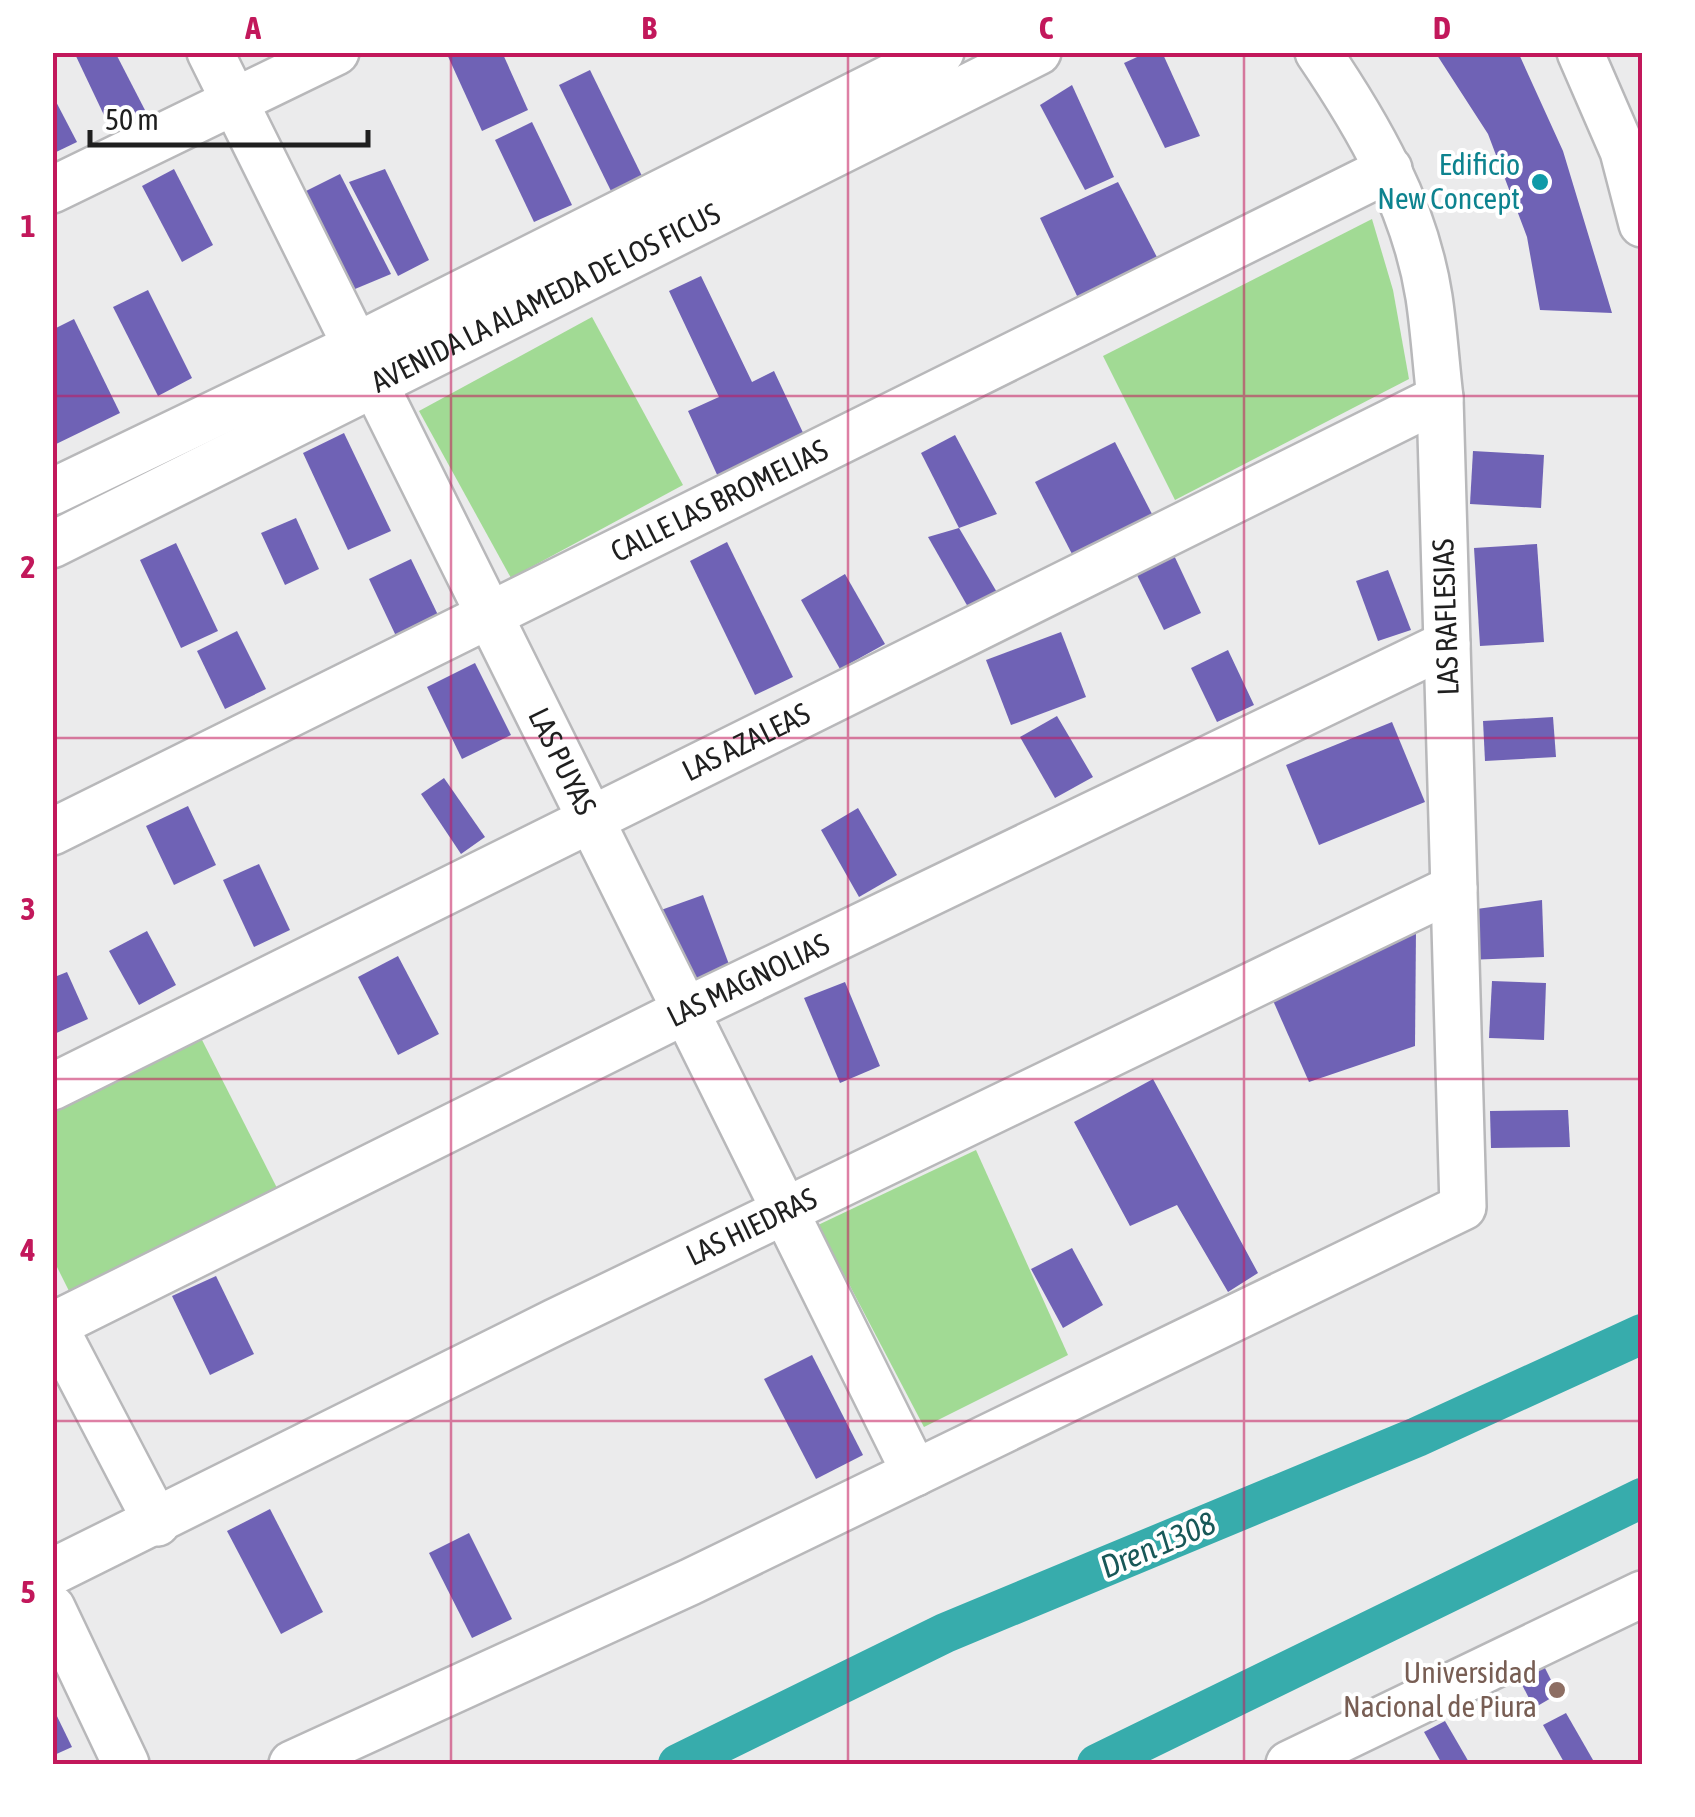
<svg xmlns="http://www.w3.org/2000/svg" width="1695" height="1817" font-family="'Asap Condensed',sans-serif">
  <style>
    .green { fill: #a1da94 }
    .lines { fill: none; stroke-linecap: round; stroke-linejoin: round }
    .canal { stroke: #37acac; stroke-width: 40 }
    .building { fill: #6f62b5 }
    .minor-casing { stroke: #b8b8ba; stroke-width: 50 }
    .minor { stroke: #fff; stroke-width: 45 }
    .grid { fill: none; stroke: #c2185b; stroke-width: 2.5; stroke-opacity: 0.55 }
    .culture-dot { fill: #0f9aa8; stroke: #fff; stroke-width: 4 }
    .education-dot { fill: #8d6e63; stroke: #fff; stroke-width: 4 }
    .labels { text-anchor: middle; stroke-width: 8; stroke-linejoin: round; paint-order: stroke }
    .culture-label { font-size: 30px; fill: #0d838f; stroke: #fff; text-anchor: end }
    .street-label { font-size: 30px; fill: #1f1f1f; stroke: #fff }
    .education-label { font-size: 30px; fill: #785e54; stroke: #fff; text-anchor: end }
    .water-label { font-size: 32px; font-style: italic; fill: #185858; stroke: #fff }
    .neatline { fill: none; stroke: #c2185b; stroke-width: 4 }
    .grid-label { font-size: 32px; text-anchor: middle; font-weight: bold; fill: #c2185b }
  </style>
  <rect width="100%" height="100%" fill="#ebebec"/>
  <g class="green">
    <path d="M1372,219L1393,290L1409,379L1175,500L1103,356Z"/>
    <path d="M592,317L683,485L511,578L419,411Z"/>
    <path d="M199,1034L277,1188L70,1293L53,1259V1107Z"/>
    <path d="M976,1150L1068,1355L924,1427L818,1225Z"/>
  </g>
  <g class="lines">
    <g class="canal">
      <path d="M678,1764L945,1633L1417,1437L1642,1334"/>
      <path d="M1097,1764L1642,1498"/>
    </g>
  </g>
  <g class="building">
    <path d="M74,52H115L147,114L112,132Z"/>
    <path d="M446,52H502L528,110L482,131Z"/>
    <path d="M1148,52H1162L1200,136L1165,148L1124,63Z"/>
    <path d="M1435,52H1518L1563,151L1612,313L1540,310L1527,237L1488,134Z"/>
    <path d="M590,70L642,176L611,191L559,85Z"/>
    <path d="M1072,85L1114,177L1085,190L1040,105Z"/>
    <path d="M52,94L77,142L52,154Z"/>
    <path d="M532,122L572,205L534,222L495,140Z"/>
    <path d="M174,169L213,245L182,262L142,186Z"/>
    <path d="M385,169L429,260L398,276L349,182Z"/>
    <path d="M340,174L391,274L355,289L304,192Z"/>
    <path d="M1118,182L1160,263L1078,298L1040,218Z"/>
    <path d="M701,276L752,382L774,371L806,439L719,479L688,411L719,397L669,291Z"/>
    <path d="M148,290L192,378L158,396L113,307Z"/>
    <path d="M74,319L120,413L52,446V330Z"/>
    <path d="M344,433L391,531L348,550L303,453Z"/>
    <path d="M955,435L997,514L959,528L921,453Z"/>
    <path d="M1115,442L1152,514L1072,554L1035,482Z"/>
    <path d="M1473,451L1544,455L1541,508L1470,504Z"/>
    <path d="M296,518L319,569L285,585L261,533Z"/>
    <path d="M959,528L998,594L972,614L928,537Z"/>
    <path d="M727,542L793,677L755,695L690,561Z"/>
    <path d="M176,543L218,631L181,648L140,560Z"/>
    <path d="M1537,544L1544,642L1480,646L1474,548Z"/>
    <path d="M1172,551L1201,613L1164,630L1132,565Z"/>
    <path d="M411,559L438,615L396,636L369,579Z"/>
    <path d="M1388,570L1411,630L1378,641L1356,581Z"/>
    <path d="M845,574L885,644L840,669L801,600Z"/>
    <path d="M237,631L266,689L225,709L197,651Z"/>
    <path d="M1061,632L1086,697L1011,725L986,660Z"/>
    <path d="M1228,650L1254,705L1217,722L1191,668Z"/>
    <path d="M475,663L511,735L462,759L427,687Z"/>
    <path d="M1057,716L1093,777L1055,798L1020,737Z"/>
    <path d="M1553,717L1556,757L1485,761L1483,721Z"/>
    <path d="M1392,722L1425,802L1319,845L1286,765Z"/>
    <path d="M444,778L485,837L461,854L421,794Z"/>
    <path d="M188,806L216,865L174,885L146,826Z"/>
    <path d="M858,808L897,875L859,897L821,830Z"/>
    <path d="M259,864L290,930L254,947L223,880Z"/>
    <path d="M703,895L730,967L689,982L661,910Z"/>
    <path d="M1542,900L1544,957L1466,960L1462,911Z"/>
    <path d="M1416,929L1415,1046L1309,1082L1267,987Z"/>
    <path d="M147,931L176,985L139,1005L109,951Z"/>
    <path d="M398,956L439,1034L398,1055L358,977Z"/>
    <path d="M67,972L88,1019L52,1035V978Z"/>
    <path d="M1492,981L1546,983L1544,1040L1489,1038Z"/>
    <path d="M845,982L880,1066L840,1083L804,998Z"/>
    <path d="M1153,1079L1258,1273L1228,1292L1177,1205L1130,1226L1074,1122Z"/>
    <path d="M1568,1110L1570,1147L1491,1148L1490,1111Z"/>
    <path d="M1072,1248L1103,1305L1063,1328L1031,1269Z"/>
    <path d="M216,1276L254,1354L210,1375L172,1296Z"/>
    <path d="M812,1355L863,1455L816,1479L764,1379Z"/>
    <path d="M270,1509L323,1612L281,1634L227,1531Z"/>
    <path d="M469,1533L512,1619L472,1638L429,1553Z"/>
    <path d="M1541,1660L1558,1694L1534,1708L1516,1673Z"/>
    <path d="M52,1706L72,1747L52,1756Z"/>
    <path d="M1566,1713L1593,1760L1586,1764H1565L1543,1725Z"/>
    <path d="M1445,1721L1470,1764H1442L1424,1732Z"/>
  </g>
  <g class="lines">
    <defs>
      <g id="minor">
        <path id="s1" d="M210,52L915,1473"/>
        <path d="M1580,52L1623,151L1642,224"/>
        <path d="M52,190L336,52"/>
        <path d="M52,492L356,346L941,52"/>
        <path id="s2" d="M52,545L1038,52"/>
        <path id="s3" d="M52,832L1389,169"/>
        <path id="s4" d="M52,1087L1440,398"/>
        <path d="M52,1322L157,1523"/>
        <path id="s5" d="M54,1325L687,1010L1447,644"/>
        <path id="s6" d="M52,1572L555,1322L1454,888"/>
        <path d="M52,1608L126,1764"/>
        <path d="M292,1764L690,1582L1463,1207L1440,398C1436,364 1434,330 1429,297C1415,207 1369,127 1318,52"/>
        <path d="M1289,1764L1642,1594"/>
      </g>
    </defs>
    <use href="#minor" class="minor-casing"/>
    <use href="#minor" class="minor"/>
  </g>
  <path class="grid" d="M451,52V1764M848,52V1764M1244,52V1764M52,396H1642M52,738H1642M52,1079H1642M52,1421H1642"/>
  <circle class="culture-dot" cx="1540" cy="182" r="10"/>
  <circle class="education-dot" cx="1557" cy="1690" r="10"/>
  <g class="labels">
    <g class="culture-label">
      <text x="1520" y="175">Edificio<tspan x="1520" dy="34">New Concept</tspan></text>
    </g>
    <g class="street-label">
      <text dy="10" stroke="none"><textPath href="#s2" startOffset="552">AVENIDA LA ALAMEDA DE LOS FICUS</textPath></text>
      <text dy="10" stroke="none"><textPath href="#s3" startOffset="745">CALLE LAS BROMELIAS</textPath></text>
      <text transform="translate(1446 617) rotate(-92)" y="10">LAS RAFLESIAS</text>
      <text dy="10" stroke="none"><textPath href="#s4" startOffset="775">LAS AZALEAS</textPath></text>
      <text dy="10" stroke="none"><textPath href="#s1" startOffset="792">LAS PUYAS</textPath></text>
      <text dy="10" stroke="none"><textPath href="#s5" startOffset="775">LAS MAGNOLIAS</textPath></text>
      <text dy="10" stroke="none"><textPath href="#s6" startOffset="780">LAS HIEDRAS</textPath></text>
    </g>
    <g class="education-label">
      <text x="1537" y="1683">Universidad<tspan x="1537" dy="34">Nacional de Piura</tspan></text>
    </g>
    <g class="water-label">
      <text transform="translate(1158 1545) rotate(-23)" y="11">Dren 1308</text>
    </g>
  </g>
  <rect width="1695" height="1817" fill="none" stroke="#ffffff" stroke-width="110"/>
  <path d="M90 130v15h278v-15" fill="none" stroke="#1f1f1f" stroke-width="5"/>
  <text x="105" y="130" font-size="30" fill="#1f1f1f" stroke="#ffffff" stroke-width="8" paint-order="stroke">50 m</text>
  <rect x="55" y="55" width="1585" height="1707" class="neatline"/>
  <g class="grid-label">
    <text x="253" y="39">A</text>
    <text x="649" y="39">B</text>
    <text x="1046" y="39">C</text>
    <text x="1442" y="39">D</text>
    <text x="28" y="237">1</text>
    <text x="28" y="578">2</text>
    <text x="28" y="920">3</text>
    <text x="28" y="1261">4</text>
    <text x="28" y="1603">5</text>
  </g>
</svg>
